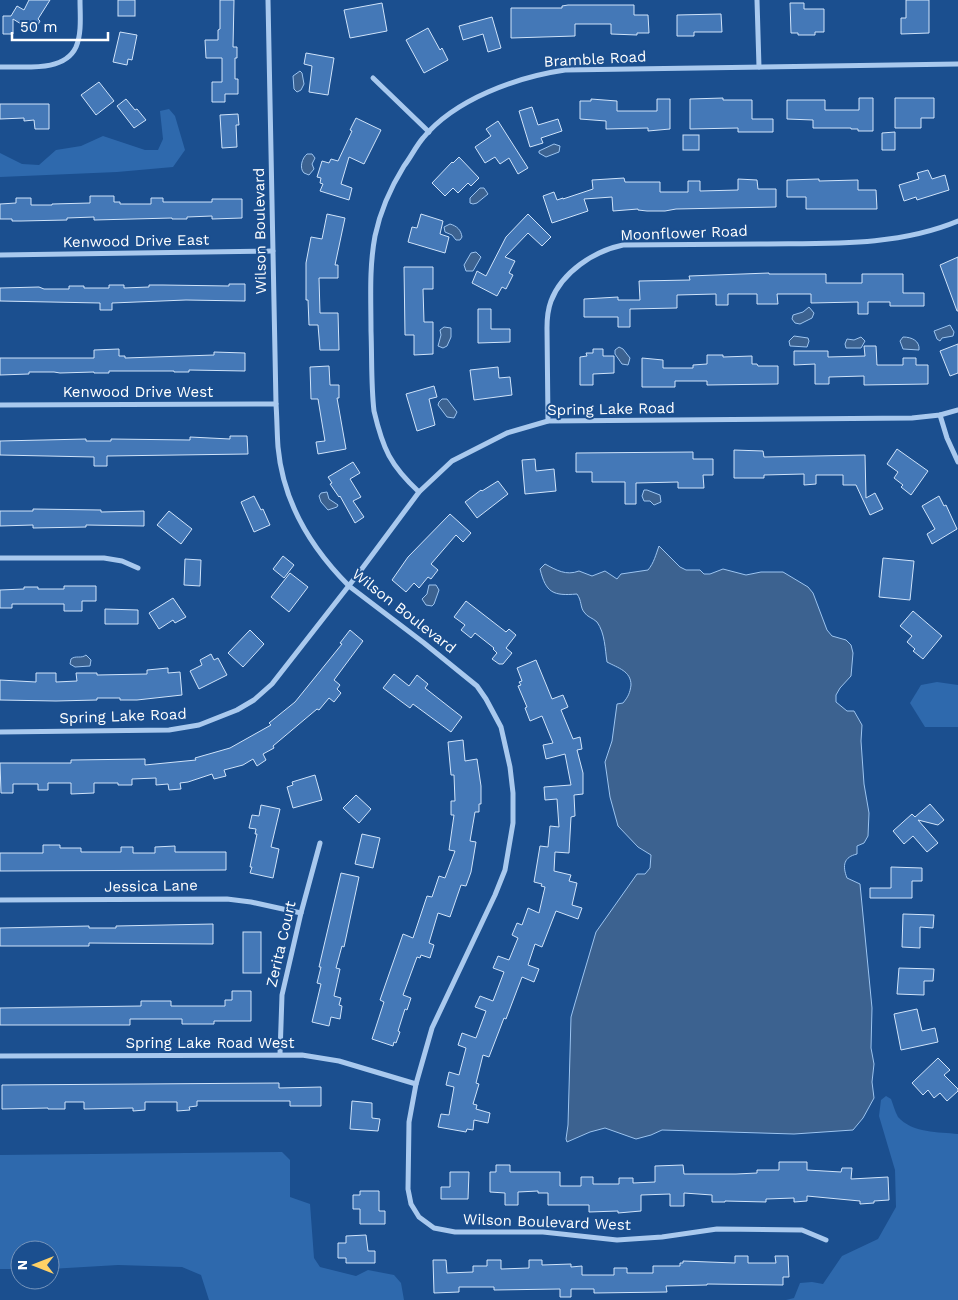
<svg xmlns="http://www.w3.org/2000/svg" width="958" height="1300" font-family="'Work Sans',sans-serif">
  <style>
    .green { fill: #2e69ad }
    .water { fill: #3c6290; stroke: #9cc4f0 }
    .building { fill: #4478b7; stroke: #cfe3fa }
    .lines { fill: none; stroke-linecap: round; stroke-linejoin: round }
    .minor { stroke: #a9c9ee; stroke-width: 5 }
    .labels { text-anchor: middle; stroke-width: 4; stroke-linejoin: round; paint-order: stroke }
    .street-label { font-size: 15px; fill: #fff; stroke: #1b4f8f }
  </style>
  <rect width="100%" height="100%" fill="#1b4f8f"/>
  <g class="green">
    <path d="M169,109L175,116L185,150L173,167L117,172L0,177V153L22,164L39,165L56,150L81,146L103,136L145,150H158L163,139L160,111Z"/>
    <path d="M937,682L958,685V727H925L910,703L921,685Z"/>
    <path d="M886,1096L891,1099C893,1104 895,1112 898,1117C912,1133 939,1132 958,1134V1300H786L794,1298L800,1283L812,1282L823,1284L842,1256L878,1239L896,1207L895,1170L879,1116L881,1100Z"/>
    <path d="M282,1152L290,1160V1197L310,1204L314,1258L320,1267L356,1276L368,1270L394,1275L401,1283L404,1300H209L201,1275L182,1267L118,1265L50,1269V1250H20V1269H0V1155Z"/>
  </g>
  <g class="water">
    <path d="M300,71L302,73L304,84L301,90L297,92L294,89L293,76Z"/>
    <path d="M554,144L560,146L559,152L546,157L539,153V151Z"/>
    <path d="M307,154H312L315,158L312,164L314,169L309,175L304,173C299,168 302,158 307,154Z"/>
    <path d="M480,188H484L488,194L477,203L473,204L470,203V198Z"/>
    <path d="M450,224C457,226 461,230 462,237L460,240H456L452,235L445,232L444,227Z"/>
    <path d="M476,252L481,257L473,271H466L464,265L471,253Z"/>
    <path d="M809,307L814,313L812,318L800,324L795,323L792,319L793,315L803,312Z"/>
    <path d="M950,325L954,332L953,336L942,338L940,341L937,339L934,331Z"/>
    <path d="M444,327L451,328V337L447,346L443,348L438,346L441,335L440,330Z"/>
    <path d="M794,336L808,338L809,341L807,347L790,346L789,341Z"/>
    <path d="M861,337L865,341L861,348H846L845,344L847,339L854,340Z"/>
    <path d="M903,337C912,337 920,341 919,350L903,349L900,341Z"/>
    <path d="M619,347L623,349L630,358L628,365L622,364L615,354V350Z"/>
    <path d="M442,399H447L457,412L454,418L447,417L438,405L439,402Z"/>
    <path d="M644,490H647L660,495L661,502L654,505L650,501H644L642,496Z"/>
    <path d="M327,492L329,499L338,505L337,507L328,510L321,502L319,496L321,493Z"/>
    <path d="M659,546L680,567L686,570H700L704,574H710L723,569L746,575L761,572H783L808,587L813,593L827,630L832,636L846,640L851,645L853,653L851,676L840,688L836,695V702L847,711H854L862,725L861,741L864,784L869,813L868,836L864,843L857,846V854C844,857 842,865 847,878L860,884L872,1008L871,1048L874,1064L872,1082L874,1098L863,1118L853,1130L794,1134L662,1130L651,1135L636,1139L605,1128L590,1132L567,1142L566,1139L568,1125L571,1017L575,1003L596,932L637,874H645L650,868L651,855L638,847L618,826L610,797L605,762L612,741L617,704L623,703C628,697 630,693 631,685C631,671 618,668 607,662C605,649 605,633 597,622C593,618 587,617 584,612C580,607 582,601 577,594C553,596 546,593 540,569L545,564C556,570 566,576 579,571L592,576L605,571L617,579L621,574L648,570C654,563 656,554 659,546Z"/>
    <path d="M429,585H436L439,590L434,604L432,606L426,605L422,599L427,594Z"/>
    <path d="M86,655L91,660L90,666L75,667L70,664L71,659C76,655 81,659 86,655Z"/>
  </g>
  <g class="building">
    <path d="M29,0H50L38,19L40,21L34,32L13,19V34H3V16H11L17,6L24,10Z"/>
    <rect x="118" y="0" width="17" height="16"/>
    <path d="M220,0H234L233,47H237V58H235V79H238V94H225V102H212V82H222V58H206L205,40H218V30L220,29Z"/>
    <path d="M906,0H929V33L901,34V18H906Z"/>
    <path d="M382,3L387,31L350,38L344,10Z"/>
    <path d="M790,3H804V9H824V32H815V35H798V33H791Z"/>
    <path d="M568,5H634V15H648L649,33H637V35L611,34V24H575V36L511,38V8H562V6Z"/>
    <path d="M721,14L722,32H694V36H677V15Z"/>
    <path d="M492,17L501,48L488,52L483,34L463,40L459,26Z"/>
    <path d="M428,28L440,50L442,48L448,60L424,73L406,40Z"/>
    <path d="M120,32L137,35L132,60L128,59L127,65L113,62Z"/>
    <path d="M306,53L334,58L328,95L309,92L312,66L304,64Z"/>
    <path d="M99,82L114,101L96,115L81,95Z"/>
    <path d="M723,98V100H752V119H773V132H738V128L690,129V99Z"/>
    <path d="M859,98H873V131H858V129H851V128H813V120L787,119V100H825V110H859Z"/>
    <path d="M895,98H934V118H921V128H895Z"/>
    <path d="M126,99L135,110L137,109L146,120L134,128L117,106Z"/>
    <path d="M591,99L617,101V111H657V99H670V129L648,131V128L606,129V121L580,119V101H591Z"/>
    <path d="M0,104H49V129H35L34,120L24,121V118L0,119Z"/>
    <path d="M532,107L538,125L558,119L562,131L541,138L543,143L530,147L519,111Z"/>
    <path d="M238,114L239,125H236L237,147L222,148L220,115Z"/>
    <path d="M356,118L381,130L364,164L349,157L341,184L352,188L349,200L320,191L323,184L320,183L321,178L317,177L322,161L329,163L331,159L338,161L352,131L350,130Z"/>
    <path d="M498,121L528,168L518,174L509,158L500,164L495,157L485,163L475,147L491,136L486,129Z"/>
    <path d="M895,132V150H882V133Z"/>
    <rect x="683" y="135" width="16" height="15"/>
    <path d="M459,157L479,178L471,186L468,183L458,193L453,188L445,196L432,183L452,162L453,163Z"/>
    <path d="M928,170L932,179L945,175L949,190L917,200L916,197L904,201L899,185L919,179L917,173Z"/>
    <path d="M624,178L625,182H660V192H688V181H700V191L738,190V179L757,180L758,189H776V207L676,209L665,211H647L638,210V209L613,211L612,197L584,199L588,211L552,223L543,196L554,192L557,200L563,198V199L593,189L592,180Z"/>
    <path d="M819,179V181L858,180V190H876L877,209H806V197H787V180Z"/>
    <path d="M90,196H114V202H120V204H151V198H163V202H212V199H242V218L212,219V216L187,217V219H172V218L94,220V217L67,218V220L21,221H12V219H0V204L16,203V198H31V205H52V204L90,203Z"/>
    <path d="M327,214L345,218L335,265H338V278H319L320,313H338L339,350H320L318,325H309L308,300H306V263L311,237L322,239Z"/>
    <path d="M421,214L443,221L440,234L449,237L445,253L408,242L412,227L417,228Z"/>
    <path d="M528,214L551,237L542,246L528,233L505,257L515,261L509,273L513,275L506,289L502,287L497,296L472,283L477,271L486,276L506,237Z"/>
    <path d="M958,257V311H957L940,265Z"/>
    <path d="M404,267H433V289H423L424,322H433V354L414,355V335H405Z"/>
    <path d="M769,273V274H826V283H862V274H903V293H924V306H890V302H868V314H858V302L811,303V294H777L778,304H757V294H728V305H716V294L677,295V308L630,309V327H618V317H584V299L618,297V300H640L639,281L690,280L689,276Z"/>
    <path d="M229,284H245V301L186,300L112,303V310H100V303L0,301V288L39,287L44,289H69V286H84V288H109V285H124V288L149,287V285H163L229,286Z"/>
    <path d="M478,309H491V329H510V342L478,343Z"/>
    <path d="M958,344V373L950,376L940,351Z"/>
    <path d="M864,346H876L877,365H903V358H916V365H928V384L864,385V376L829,377V384H815V364L794,365V351H828V357L865,356Z"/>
    <path d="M119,349V356H125V358L214,355V352L245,353V371L189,370V372H174V371H109V373H94V372L60,373L54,372H29V374L0,375V358H94V350Z"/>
    <path d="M593,349H603V356H614V373L593,374V385H580V357L587,356L586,353H593Z"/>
    <path d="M707,355H723V357L752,356V364H757L758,366H778V384L707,385V381H675V387H642V358L663,360V368H693V365L707,364Z"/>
    <path d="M329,366L330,385H339V398H337L346,449L318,454L316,442L325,441L318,399H311L310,367Z"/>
    <path d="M498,367L499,378L510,377L512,395L474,400L470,370Z"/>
    <path d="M434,386L437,397L429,399L435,425L417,431L406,394Z"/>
    <path d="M230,436H247L248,454L107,456V466H94V457L0,455V441L86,439V441H111V439L190,440V437L230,439Z"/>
    <path d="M897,449L928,471L911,495L901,487L903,485L894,478L898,472L887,464Z"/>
    <path d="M734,450L763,451L764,457L865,455L866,498L875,493L883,509L870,515L856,485H843V475H816V484L804,485V474L764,475V478H734Z"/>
    <path d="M693,452V459H713V475H703L704,488H678V482L636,483V504H625V482H592V472H576V453Z"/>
    <path d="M535,459L536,471L554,469L556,491L525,494L522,460Z"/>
    <path d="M353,462L360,473L350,479L361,497L353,501L364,517L355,523L340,496L339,497L330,484L332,483L328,477Z"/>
    <path d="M498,481L508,494L477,518L465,502L481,490L482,491Z"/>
    <path d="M254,496L261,510L263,509L270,525L254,532L241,502Z"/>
    <path d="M939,496L944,506L946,505L957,529L932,544L927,534L935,529L922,506Z"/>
    <path d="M33,509L101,510V512L144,511V526L86,525V527L33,528V525L0,526V511H33Z"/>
    <path d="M169,511L192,529L181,544L157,525Z"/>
    <path d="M450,514L471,533L463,542L456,535L431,564L438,570L431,579L428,577L419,588L414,583L406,592L392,580L408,557Z"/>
    <path d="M283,556L294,565L284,578L273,569Z"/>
    <path d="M883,558L914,561L910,600L879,597Z"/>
    <path d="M185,559L201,560L200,586L184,585Z"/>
    <path d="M290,573L308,587L289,612L271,597Z"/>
    <path d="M64,586H96V601H82V611H64V604H12V608H0V590L24,589V587H38V589H64Z"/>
    <path d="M173,598L186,617L175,623L173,620L159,629L149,613Z"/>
    <path d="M466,601L506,632L509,629L516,635L506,648L512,653L503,664H499L492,659L497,653L493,649L494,648L475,633L471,638L461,630L465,625L454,617Z"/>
    <path d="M105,609L138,610V624H105Z"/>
    <path d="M913,611L942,636L923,659L913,651L915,649L907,642L912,636L900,626Z"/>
    <path d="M250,630L264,644L243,667L228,653Z"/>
    <path d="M350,630L363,641L334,680L340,685L337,689L341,693L334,702L329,698L319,710L317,709L273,746L274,748L263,754L266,760L257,766L253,759L243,765L224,770L226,776L214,779L212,774L188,782L180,783L181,789L169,790L168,784L156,785V778L132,779V785H118V783H94V793L71,794V783H48V790H38V784H13V793H1L0,763H71V760L145,759V765L196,760L195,758L230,748L271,725L269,723L295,702L342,644L340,643Z"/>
    <path d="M211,654L214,660L218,658L227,675L199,689L190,671L202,665L200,660Z"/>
    <path d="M536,660L552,699L563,695L568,707L561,710L573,739L580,737L582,749L577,750L583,773V794L574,795L575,816L571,817L569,853L555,852L554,871L571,875L569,881L577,883L572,905L582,908L578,919L556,911L542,947L535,944L528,965L539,969L534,982L522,977L506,1019L504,1018L489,1057L483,1055L476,1083L479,1084L473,1104L477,1105L476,1109L490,1113L488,1123L474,1120L473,1130L467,1129L466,1132L438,1127L441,1114L449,1115L454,1087L446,1085L449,1072L459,1075L466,1048L458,1045L462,1033L476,1038L486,1011L475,1007L480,996L493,1001L504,972L493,968L498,956L509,960L518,938L512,935L517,923L522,925L528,908L539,913L545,887L541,886L542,884L534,882L540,846L548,847L550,826L559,827L557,799L545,800L544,787L571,785L565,754L546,759L543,745L553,743L542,716L530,721L525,708L527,707L518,686L521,685L519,682L522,681L517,668Z"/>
    <path d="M168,668V673L180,672L182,695L137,700H120V698H97V700L56,701L0,700V680L36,682V673H56V682L77,681L76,673H97V675L147,674V670Z"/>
    <path d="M394,674L409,686L417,675L428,684L425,688L462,717L451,732L413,704L410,708L383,688Z"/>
    <path d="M463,740L465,761L477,759L481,786V804H479V812H475L470,841L476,842L471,872L466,886L461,885L450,917L438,913L429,943L434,945L430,958L421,955L420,958L417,957L403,995L411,998L407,1010L405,1009L398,1031L400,1032L396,1043L394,1042L393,1046L372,1039L384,1002L380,1000L403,934L413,938L427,896L432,897L439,876L445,878L455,851L449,850L454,815H451V801H455L454,775H451L448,742Z"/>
    <path d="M315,775L322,800L293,808L287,787L293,785L292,782Z"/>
    <path d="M356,795L371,809L359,823L343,808Z"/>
    <path d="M930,804L944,820L938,825L918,820L938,843L927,852L913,836L904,844L893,831L912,814L915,817Z"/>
    <path d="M261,805L280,809L271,847L279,849L273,878L250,873L252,867H250L257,834H255L256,829L249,828L252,815L259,816Z"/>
    <path d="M362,834L380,838L373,868L355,864Z"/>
    <path d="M43,845H60V848H81V852H121V847H133V853H155V847L175,846V852H226V870L0,871V853H43Z"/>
    <path d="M891,867L922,868V881H912V898H870V888H891Z"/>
    <path d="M341,873L359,877L344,947L342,946L336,968L340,969L334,996L341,998L339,1005L342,1006L340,1019L331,1017L329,1026L312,1022L321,984L317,983L321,967H319Z"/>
    <path d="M903,914L934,915L933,928L920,927V948L902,947Z"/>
    <path d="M213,924V944L89,943V946H0V928L89,926V928H116V926Z"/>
    <rect x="243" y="932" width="18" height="41"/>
    <path d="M899,968L934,969L933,981H924V995L897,994Z"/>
    <path d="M232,991H251V1021H214V1024H182V1019H130V1025H0V1008L141,1006V1001H171V1006H225V1000H232Z"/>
    <path d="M917,1009L922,1031L935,1028L938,1042L901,1050L894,1014Z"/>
    <path d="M938,1058L950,1070L944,1075L958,1089V1091L947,1101L940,1093L934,1098L928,1090L923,1095L912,1083Z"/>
    <path d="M279,1083V1088L321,1087V1106H290V1101H197V1106L189,1107L190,1110L177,1111V1102H145V1110L133,1111V1108L84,1109V1102H65V1109H48V1108L2,1109V1085Z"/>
    <path d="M352,1101L372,1103V1118L380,1119L378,1131L350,1129Z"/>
    <path d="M779,1162H807V1170L841,1172L842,1168H852L851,1179L888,1177L889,1200L874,1201V1203L860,1204V1201L807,1196V1201L794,1202V1198L766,1199V1202L725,1201V1202H712V1195L684,1193V1206H670V1194L641,1195V1211L618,1213V1211L589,1212V1205H548V1193H538V1191L518,1192V1205H505V1193L490,1192V1172H496V1165H510V1172H560V1186H581V1177H593V1184H619V1178H633V1183L655,1182V1166L683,1165L684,1174H736L757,1173V1170H779Z"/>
    <path d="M450,1172H469L468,1199H441V1187H450Z"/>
    <path d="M360,1191H379V1211H385V1224H360V1209H353V1195H360Z"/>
    <path d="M366,1235L368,1251H375V1263H346V1258H338V1243H346V1236Z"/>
    <path d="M735,1256H748V1263H776L775,1256H788L789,1277H783V1285L707,1284V1285L666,1286L667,1292L594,1293V1289H571V1297H560V1289L494,1290V1287H459V1292L434,1293L433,1260H446L447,1273L473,1272V1266H487V1260H501V1269L529,1268V1260H542V1265L571,1264V1267L582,1266V1275H614V1268H627V1273H653V1266H680V1263H683V1261L735,1263Z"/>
  </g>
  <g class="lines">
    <g class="minor">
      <path d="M268,0L276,404C277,418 277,433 278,447C283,502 310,547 349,586L424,643L477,686L486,699L501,727L510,767L513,793V823L505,870L495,895L432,1028L416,1084L409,1122L408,1189L411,1204L419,1217L434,1228L455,1232H543L617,1240L662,1237L717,1229L802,1230L826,1240"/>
      <path d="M757,0L759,67"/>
      <path d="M0,67C23,66 64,73 76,47C82,33 80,15 80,0"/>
      <path d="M373,78L429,132"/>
      <path d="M0,255L273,251"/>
      <path d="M0,405L276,404"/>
      <path d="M940,415L947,438L958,462"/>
      <path d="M548,421L547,328C547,319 548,309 551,301C562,272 594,251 623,245C669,245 714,244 760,244C826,243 896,247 958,221"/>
      <path d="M419,492C390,465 383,449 374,411C371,385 372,358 371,331C371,299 369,268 375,236C380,212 391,187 404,166C411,157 416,146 423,138C455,99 517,77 565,70L958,64"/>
      <path d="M0,558H104L122,561L138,568"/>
      <path d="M0,732L169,730L199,725L237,710L254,700L272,684L358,574L419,492L452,461L507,433L548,421L912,418L940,415L958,410"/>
      <path d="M0,900L227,899L251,902L301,913"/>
      <path d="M280,1054L282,995L301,913L320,843"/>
      <path d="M0,1056L302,1055L339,1061L416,1084"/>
    </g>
  </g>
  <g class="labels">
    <g class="street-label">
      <text transform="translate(595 59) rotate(-3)" y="5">Bramble Road</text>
      <text transform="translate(260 231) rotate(-91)" y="5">Wilson Boulevard</text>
      <text transform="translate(684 233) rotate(-2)" y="5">Moonflower Road</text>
      <text transform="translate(136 241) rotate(-1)" y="5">Kenwood Drive East</text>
      <text x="138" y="397">Kenwood Drive West</text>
      <text transform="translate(611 409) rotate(-1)" y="5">Spring Lake Road</text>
      <text transform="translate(404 611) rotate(38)" y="5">Wilson Boulevard</text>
      <text transform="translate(123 716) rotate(-2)" y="5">Spring Lake Road</text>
      <text transform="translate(151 886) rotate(-1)" y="5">Jessica Lane</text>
      <text transform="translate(281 944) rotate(-77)" y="5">Zerita Court</text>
      <text x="210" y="1048">Spring Lake Road West</text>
      <text transform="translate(547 1222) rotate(2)" y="5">Wilson Boulevard West</text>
    </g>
  </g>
  <g transform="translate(35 1265) rotate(270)"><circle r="24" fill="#1b4f8f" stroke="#7695bc"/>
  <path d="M0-4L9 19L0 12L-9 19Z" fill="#ffd166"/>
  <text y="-8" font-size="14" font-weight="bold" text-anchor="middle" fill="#ffffff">N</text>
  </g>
  <path d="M12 32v8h96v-8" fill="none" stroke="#ffffff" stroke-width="2.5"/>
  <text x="20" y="32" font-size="15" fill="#ffffff" stroke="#1b4f8f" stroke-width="4" paint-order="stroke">50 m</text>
</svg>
